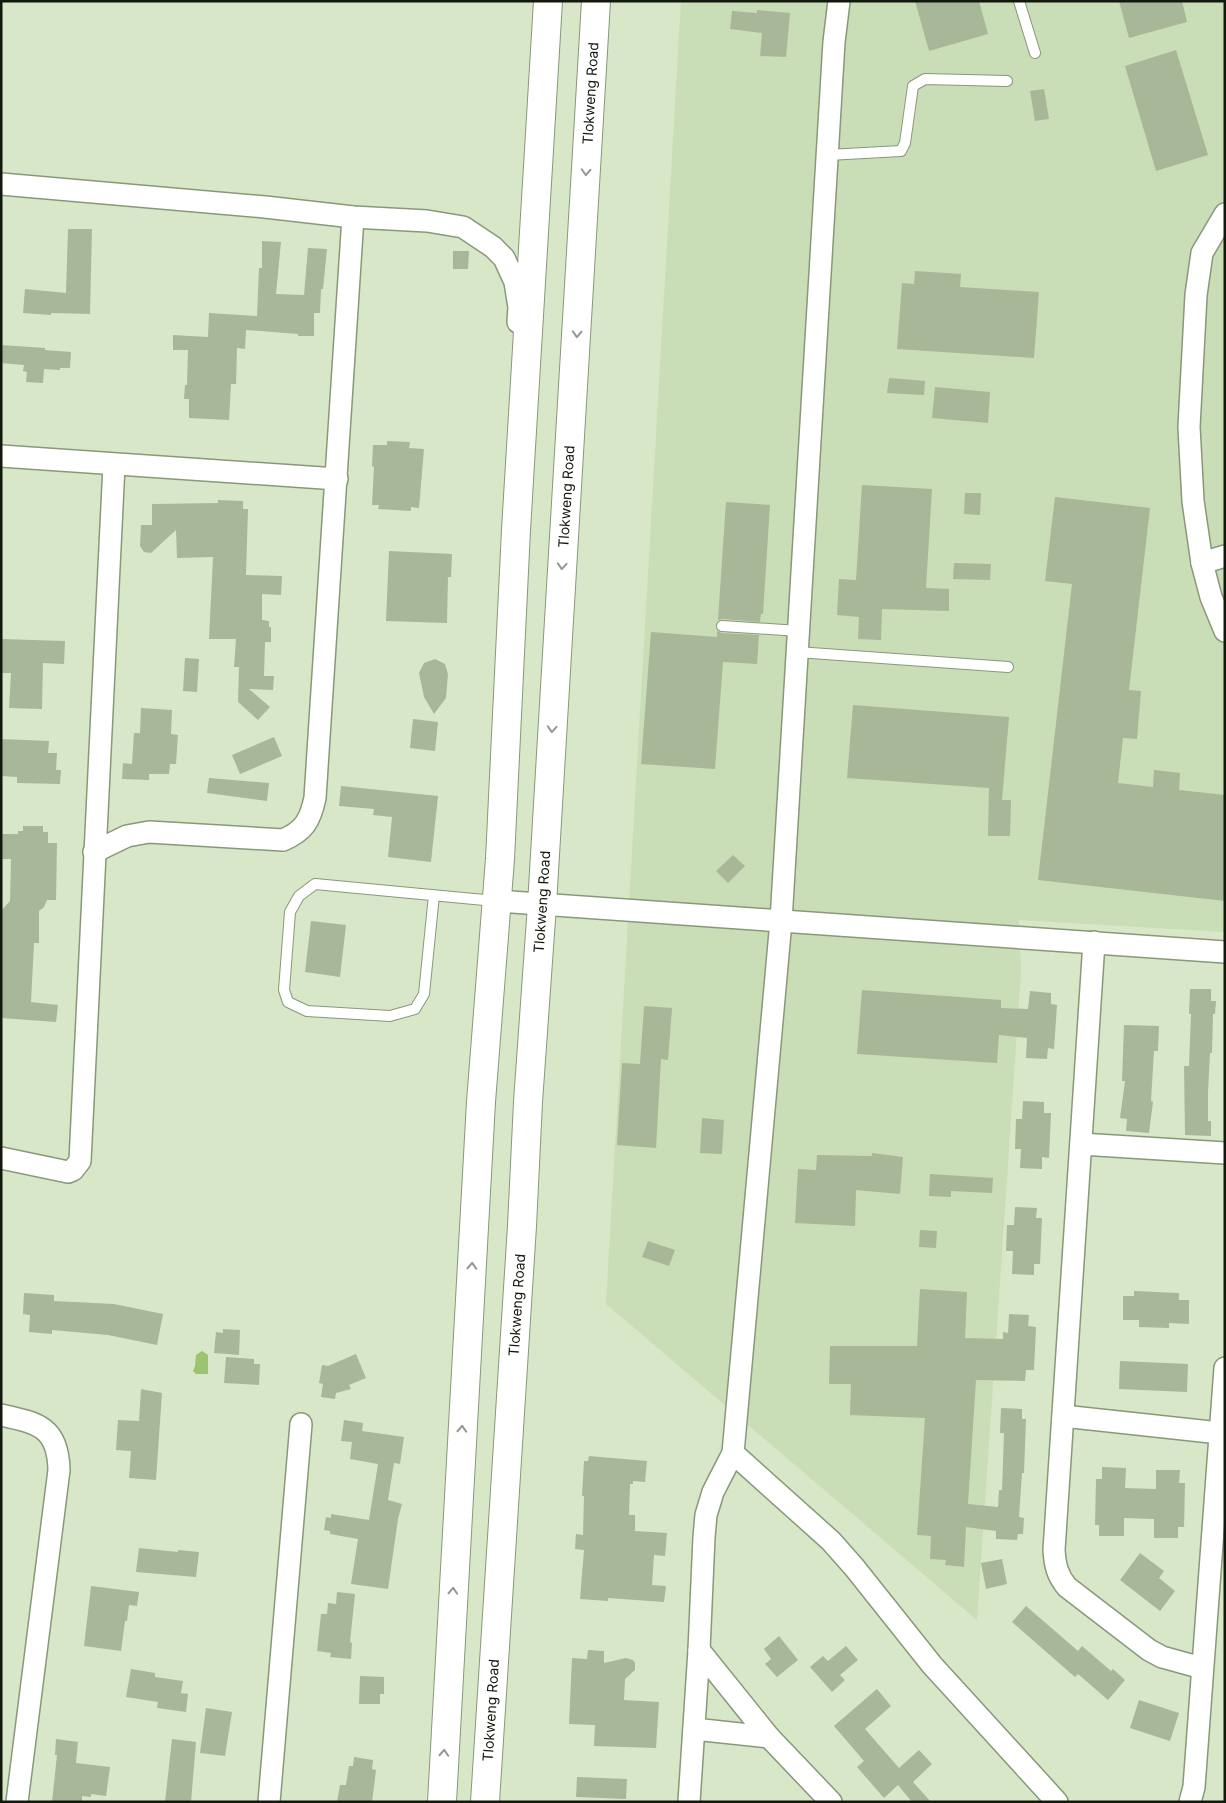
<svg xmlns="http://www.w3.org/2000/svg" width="1226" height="1803" font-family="Inter,sans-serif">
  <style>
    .built { fill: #c9ddb7 }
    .water { fill: #9cc370 }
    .building { fill: #a8b798 }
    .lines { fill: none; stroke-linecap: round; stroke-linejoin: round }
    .service-casing { stroke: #89987a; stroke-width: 12 }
    .minor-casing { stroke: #89987a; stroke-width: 24 }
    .primary-casing { stroke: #89987a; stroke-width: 30 }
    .service { stroke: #fff; stroke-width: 10 }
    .minor { stroke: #fff; stroke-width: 21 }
    .primary { stroke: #fff; stroke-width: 28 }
    .oneway { stroke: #949792 }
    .labels { text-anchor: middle; stroke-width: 4; stroke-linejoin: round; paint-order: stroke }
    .street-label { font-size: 14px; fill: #12180d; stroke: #e4f4d4 }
  </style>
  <rect width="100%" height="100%" fill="#d7e7c7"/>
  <path class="built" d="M681,1H1225V932L1019,920L1021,972L977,1620L606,1304Z"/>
  <path class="water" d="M202,1351L208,1355V1374H196L193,1371L195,1366L196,1355Z"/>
  <g class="building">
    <path d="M915,1H979L988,34L929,51Z"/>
    <path d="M1119,1H1182L1187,22L1129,38Z"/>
    <path d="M757,10L790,13L786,57L760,56L762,33L730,29L732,11L757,13Z"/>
    <path d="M1176,50L1208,155L1156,171L1125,66Z"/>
    <path d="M1044,89L1049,119L1035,121L1030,91Z"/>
    <path d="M68,229H92L90,314L51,313V315L23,313L25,289L66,293Z"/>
    <path d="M262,241L281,242L276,294L304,295L308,248L327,249L323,289H321L320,313H314V336H298V334L246,330L245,349L237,348L236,384H231L229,420L189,418V399H184L185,385H187L188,350H173V335L208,337L209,313L257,316L259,268H262Z"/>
    <path d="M453,251H469L468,269H453Z"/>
    <path d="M915,271L961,274L960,287L1039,292L1034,358L897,349L902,283L914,284Z"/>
    <path d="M1,345L45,348V350L71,352L70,368H60V370L44,369L43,383L26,382L27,372L23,371L24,365L1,363Z"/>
    <path d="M889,378L925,381L924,395L887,393Z"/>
    <path d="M935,387L990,392L988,423L932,418Z"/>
    <path d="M387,441L410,442L409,448L424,449L419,508L411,507V511L378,509L379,505H372L374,467L372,466L373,445H387Z"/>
    <path d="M862,485L932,489L926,588L949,589V611L882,609L881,640L858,639L859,617L837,615L839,579L856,580Z"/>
    <path d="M965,493H981L980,515L964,514Z"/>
    <path d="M1055,497L1150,508L1129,690L1141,691L1137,739L1123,738L1118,783L1153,787L1154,770L1180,773L1179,790L1225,795V901L1038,880L1072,584L1045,581Z"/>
    <path d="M218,500L243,501V509H248L246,575L282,576L281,595L262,594V620L269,621V627H271V642H265L264,676H274L273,690L249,689L270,707L258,720L238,702L239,667H234L236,639H209L213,557L177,558L176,530L151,553L144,552L140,546L141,525H152V504L218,503Z"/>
    <path d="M726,502L770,505L763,614H761L760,622L722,619L718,620Z"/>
    <path d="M389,551L452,554L451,577H448L447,623L386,621Z"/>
    <path d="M954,563L991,564L990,580L953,579Z"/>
    <path d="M717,631L722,633L759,635L757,664L723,662L715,769L641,764L651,632L717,637Z"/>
    <path d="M1,639L65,641L64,664L43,663L42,709L9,708L11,673H1Z"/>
    <path d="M185,658L199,659L197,692L183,691Z"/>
    <path d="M435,659L445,664L448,674L446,698L434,714L424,697L419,673L424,663Z"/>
    <path d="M853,705L1009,717L1002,800H1011L1010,836H988L989,788L847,778Z"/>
    <path d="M141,708L172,710L171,734L178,735L176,764H170L169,774H149V780L122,779L123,763L132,764L134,733H140Z"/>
    <path d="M413,719L438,722L435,751L410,748Z"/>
    <path d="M274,737L282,756L240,774L232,755Z"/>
    <path d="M1,739L49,741L48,753H57L56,770H61L60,784L17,783V777L1,776Z"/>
    <path d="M209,778L269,783L267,801L207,793Z"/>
    <path d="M341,786L438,796L431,862L388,857L392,817L373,815L374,809L339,806Z"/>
    <path d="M23,826H43V832H48V843H57L56,900H47L44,907L39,911V943H34L31,1002L58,1005L56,1022L1,1018V911L10,901L11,859H1V834H18V831H23Z"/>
    <path d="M733,855L745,866L728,883L716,871Z"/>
    <path d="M311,921L346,925L340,977L305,972Z"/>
    <path d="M1190,989H1211V1001H1216L1215,1014H1213L1212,1053H1210L1208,1092V1121H1211V1136L1185,1135L1184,1066H1189L1191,1014H1189Z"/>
    <path d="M862,990L1001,1000V1008L1028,1009L1030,991L1051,993V1004L1057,1005L1054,1049L1048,1048L1047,1059L1026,1058L1027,1038L999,1035L997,1063L857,1054Z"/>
    <path d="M644,1006L672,1008L668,1060L661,1059L656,1148L617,1145L622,1063L640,1064Z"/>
    <path d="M1124,1025L1159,1026L1158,1051H1154L1151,1101L1153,1102L1149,1133L1126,1131L1127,1119L1120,1118L1125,1081H1122Z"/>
    <path d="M1023,1101L1044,1102V1113H1051L1049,1158L1042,1157V1169L1020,1168L1021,1149H1015L1016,1119H1022Z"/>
    <path d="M702,1118L724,1120L722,1154L700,1153Z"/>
    <path d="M872,1153L903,1157L900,1194L856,1190L855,1226L795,1223L798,1169L816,1170L817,1155L872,1156Z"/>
    <path d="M930,1174L993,1178L992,1193L951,1191V1197L929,1196Z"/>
    <path d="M1015,1207L1037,1208L1036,1218H1042L1040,1264H1034V1275L1012,1274L1013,1251H1006L1007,1225H1014Z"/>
    <path d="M920,1230L937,1231L936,1248L919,1247Z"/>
    <path d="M648,1241L675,1250L669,1266L642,1257Z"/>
    <path d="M920,1289L967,1292L965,1338L1003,1339V1332L1008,1333L1009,1314L1029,1315L1028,1326L1036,1327L1034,1370H1026L1025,1381L976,1380L968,1504L998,1507L999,1490H1002L1004,1433H1000L1001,1408L1022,1409V1419H1026L1024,1473H1022L1019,1517L1024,1518L1023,1534H1018L1017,1540L996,1539V1531L966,1527L964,1567L945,1565L946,1560L930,1559L931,1536L917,1535L925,1418L850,1415L851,1384H829L830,1346H917Z"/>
    <path d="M1134,1291L1179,1293V1300H1189V1324L1169,1323V1328L1139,1327V1320H1123V1296H1134Z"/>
    <path d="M24,1293L54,1295V1301L114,1304L163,1314L157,1345L108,1335L52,1330V1334L29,1332L30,1315L23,1314Z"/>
    <path d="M223,1329L240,1330L239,1355L214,1353L216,1332L223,1333Z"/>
    <path d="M356,1354L366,1378L349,1385L351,1389L336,1393L335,1399L321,1397L323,1384L319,1383L322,1365L328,1366Z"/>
    <path d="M226,1357L254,1359V1364H260L259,1385L224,1383Z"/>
    <path d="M1120,1361L1188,1364L1187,1392L1119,1389Z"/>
    <path d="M141,1389L162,1393L156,1480L129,1478L131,1451L116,1450L118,1420L139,1421Z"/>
    <path d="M344,1420L363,1423L362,1431L404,1437L400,1464L394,1463L388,1500L402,1504L398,1519L388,1589L351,1584L358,1539L330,1534V1531L324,1530L326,1517L331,1518V1514L369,1520L378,1464L350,1459L352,1442L341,1441Z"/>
    <path d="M589,1456L647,1461L645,1482L633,1481V1484H630L629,1515H635V1531L667,1533L665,1556L654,1555L652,1585L666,1586L664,1602L608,1598V1601L580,1599L584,1550L575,1549L576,1534L583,1535L584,1496H582L584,1461H588Z"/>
    <path d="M1102,1467L1126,1468L1125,1488L1156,1489V1470H1180L1179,1483H1185L1184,1527H1178V1538H1154V1519L1124,1518V1536H1099V1525H1095L1096,1479H1102Z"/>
    <path d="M139,1548L178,1552V1550L199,1552L196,1577L136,1572Z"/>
    <path d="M1140,1553L1164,1571L1159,1578L1175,1591L1160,1611L1120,1580Z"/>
    <path d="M1002,1559L1007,1584L986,1589L981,1563Z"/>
    <path d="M91,1586L139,1592L137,1606L129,1605L127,1621H125L121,1651L84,1646Z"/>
    <path d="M337,1592L355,1594L350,1642L352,1643L351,1659L330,1657L331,1653L317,1651L321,1614H327L328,1603L336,1604Z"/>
    <path d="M1026,1606L1078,1651L1082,1646L1111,1671L1113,1669L1125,1680L1108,1700L1078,1674L1075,1677L1012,1622Z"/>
    <path d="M779,1636L798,1660L777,1677L765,1664L771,1659L764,1649Z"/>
    <path d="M846,1646L858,1660L840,1675L845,1680L832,1692L810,1667L823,1656L828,1661Z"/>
    <path d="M588,1650L604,1651V1663L626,1658L633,1660L635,1663V1670L625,1679L624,1700L659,1702L656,1748L594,1746L595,1725L569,1724L572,1658L587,1659Z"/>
    <path d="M131,1669L155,1673V1677L183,1681L181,1693L188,1694L186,1712L157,1708L158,1702L126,1697Z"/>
    <path d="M360,1676L384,1677V1694H380V1704H359Z"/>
    <path d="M877,1689L891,1706L865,1729L899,1768L919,1750L932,1764L913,1782L931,1802H912L898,1785L884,1798L857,1767L864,1761L834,1726Z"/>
    <path d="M1139,1700L1179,1713L1170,1741L1130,1728Z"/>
    <path d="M206,1708L232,1712L225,1756L200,1753Z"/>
    <path d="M56,1739L78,1742L76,1763L110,1767L106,1796L91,1794V1797L82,1796V1802H52L57,1755H55Z"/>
    <path d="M172,1739L196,1742L191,1802H165Z"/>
    <path d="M354,1757L373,1760L372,1769L376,1770L372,1802H337L340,1785H346L349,1766H353Z"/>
    <path d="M577,1777L627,1779L626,1799L576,1797Z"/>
  </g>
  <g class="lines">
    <defs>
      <g id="service">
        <path d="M1019,1L1035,53"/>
        <path d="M828,155L901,151L905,143L913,86L925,79L1007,81"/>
        <path d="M722,626L799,631"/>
        <path d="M797,652L1008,667"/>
        <path d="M434,895L424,994L415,1009L390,1016L307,1011L288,1002L284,990L290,912L299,896L315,884L495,901"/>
      </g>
      <g id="minor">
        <path d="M1,184L265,207L353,217L427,221L463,227L493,247L504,258L515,282L519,307L518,322"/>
        <path d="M1225,214L1202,253L1196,295L1189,427L1193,501L1202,563L1211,597L1225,631"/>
        <path d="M1,456L337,479"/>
        <path d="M1202,563L1225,556"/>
        <path d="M94,852L127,836L149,832L283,840C304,831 310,821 315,798L353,217"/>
        <path d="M496,901L1225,952"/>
        <path d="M1094,942L1054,1550C1055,1565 1057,1575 1067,1587L1149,1650L1162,1657L1202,1668"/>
        <path d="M1081,1144L1225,1153"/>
        <path d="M1,1158L68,1172L73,1170L80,1161L114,465"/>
        <path d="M1,1415C38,1423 58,1427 59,1470L17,1802"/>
        <path d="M1063,1416L1220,1433"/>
        <path d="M733,1453L831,1541L854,1567L932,1665L1057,1802"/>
        <path d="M699,1650L704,1537L706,1515L713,1492L733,1453L781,921L834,42L839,1"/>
        <path d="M694,1729L769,1737"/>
        <path d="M269,1802L301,1424"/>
        <path d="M689,1802L699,1650L769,1737L831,1802"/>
        <path d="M1190,1802L1194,1787L1225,1368"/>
      </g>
      <g id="primary">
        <path d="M442,1802L481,1102L500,859L516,530L548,1"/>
        <path id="s1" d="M485,1802L522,1226L528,1102L542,905L596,1"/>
      </g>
    </defs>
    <use href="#service" class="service-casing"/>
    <use href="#minor" class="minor-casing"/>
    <use href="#primary" class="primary-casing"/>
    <use href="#service" class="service"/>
    <use href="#minor" class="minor"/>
    <use href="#primary" class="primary"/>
  </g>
  <defs><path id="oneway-chevron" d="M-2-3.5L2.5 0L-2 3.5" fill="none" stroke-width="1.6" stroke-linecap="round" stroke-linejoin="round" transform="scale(1.25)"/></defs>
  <g class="oneway">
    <use href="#oneway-chevron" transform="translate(586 172) rotate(93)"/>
    <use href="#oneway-chevron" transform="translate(577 334) rotate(93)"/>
    <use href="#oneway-chevron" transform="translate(562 566) rotate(94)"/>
    <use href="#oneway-chevron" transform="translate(552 729) rotate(94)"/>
    <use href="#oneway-chevron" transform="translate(472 1266) rotate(-87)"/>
    <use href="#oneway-chevron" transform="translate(462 1429) rotate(-87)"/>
    <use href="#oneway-chevron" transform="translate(453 1591) rotate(-87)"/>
    <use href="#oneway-chevron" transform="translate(444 1753) rotate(-87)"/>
  </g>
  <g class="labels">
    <g class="street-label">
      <text dy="5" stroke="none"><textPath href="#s1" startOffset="1712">Tlokweng Road</textPath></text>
      <text dy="5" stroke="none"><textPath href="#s1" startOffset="1308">Tlokweng Road</textPath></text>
      <text dy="5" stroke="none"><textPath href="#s1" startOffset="902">Tlokweng Road</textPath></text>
      <text dy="5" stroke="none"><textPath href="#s1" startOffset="498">Tlokweng Road</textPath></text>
      <text dy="5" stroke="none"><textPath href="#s1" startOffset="92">Tlokweng Road</textPath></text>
    </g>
  </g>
  <rect width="1226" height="1803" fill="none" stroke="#12180d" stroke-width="5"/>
</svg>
